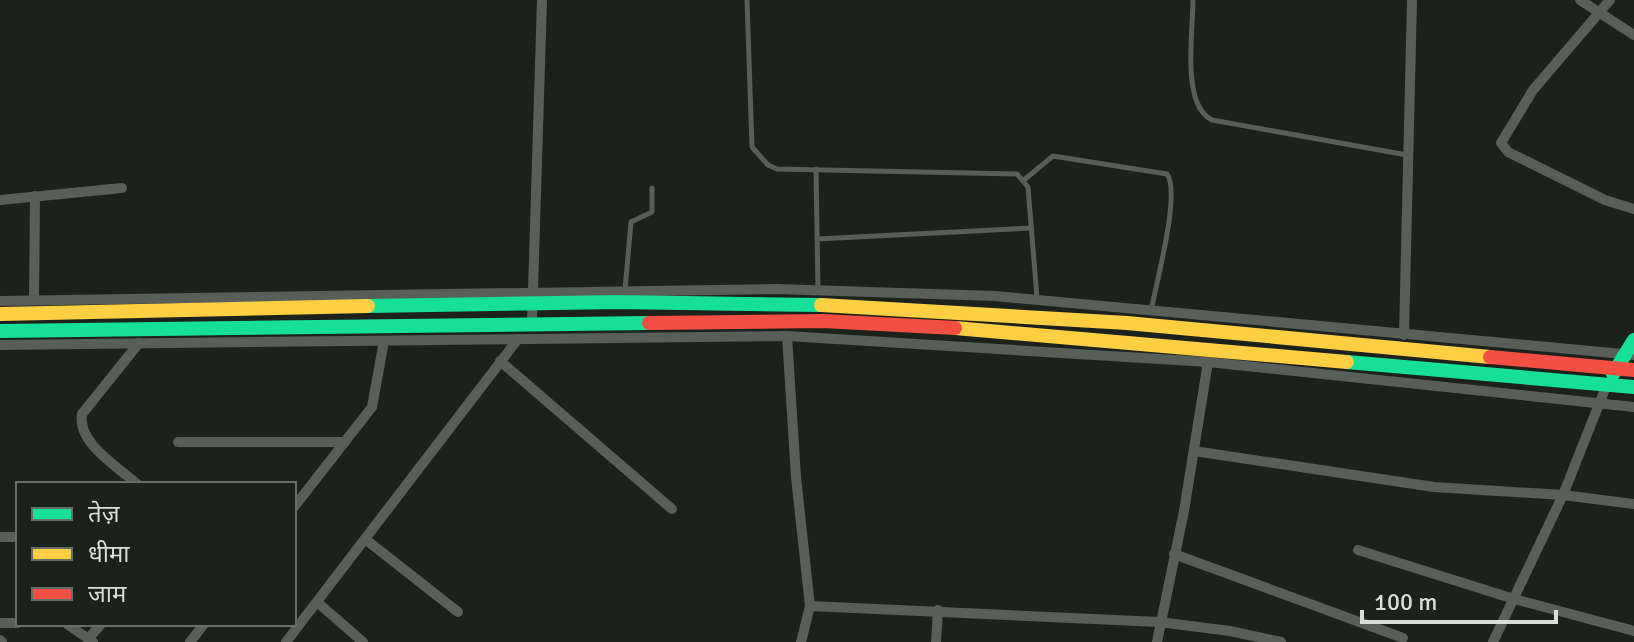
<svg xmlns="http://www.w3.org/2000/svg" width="1634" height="642" font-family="Signika,'Noto Sans Devanagari',sans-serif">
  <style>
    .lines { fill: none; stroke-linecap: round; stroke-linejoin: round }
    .lane { stroke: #585e58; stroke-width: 5 }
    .street { stroke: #585e58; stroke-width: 10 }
    .fast { stroke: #16e098; stroke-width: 14 }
    .slow { stroke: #ffcf43; stroke-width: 14 }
    .jam { stroke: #f24e42; stroke-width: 14 }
  </style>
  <rect width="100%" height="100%" fill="#1c211c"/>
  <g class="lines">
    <g class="lane">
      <path d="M747,0L752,147L768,165L777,169L1017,174L1028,187L1037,298"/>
      <path d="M1193,0C1193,32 1181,105 1212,120L1407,155"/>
      <path d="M816,169L818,289"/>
      <path d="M1024,180L1053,156L1167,174C1181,193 1156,284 1151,311"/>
      <path d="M817,239L1031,228"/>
      <path d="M625,290L631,222L652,212V188"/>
    </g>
    <g class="street">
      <path d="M1580,0L1634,35"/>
      <path d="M1610,0L1533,90L1501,143L1508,152L1605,200L1634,209"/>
      <path d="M0,200L122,188"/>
      <path d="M34,300L35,196"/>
      <path d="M0,301L777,289L995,296L1634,355"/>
      <path d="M528,326L532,322L542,0"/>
      <path d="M1404,335L1412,0"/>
      <path d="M787,336L796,477L810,606L801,642"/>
      <path d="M0,345L787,336L1208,362L1634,407"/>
      <path d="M500,361L672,509"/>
      <path d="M178,442H345"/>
      <path d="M1194,451L1434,487L1563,495L1634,504"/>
      <path d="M137,484C117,466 77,443 82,414L139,343"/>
      <path d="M294,507L372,407L384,341"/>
      <path d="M0,537H17"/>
      <path d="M365,539L458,612"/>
      <path d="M1358,550L1514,599L1634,631"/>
      <path d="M1174,554L1403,638"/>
      <path d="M317,602L363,642"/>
      <path d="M810,606L1159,622L1230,631L1281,642"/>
      <path d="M0,623H18"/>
      <path d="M67,624L93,642"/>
      <path d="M89,638L101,624"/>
      <path d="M0,640L2,642"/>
      <path d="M190,642L204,624"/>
      <path d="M286,642L518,339"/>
      <path d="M936,642L938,610"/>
      <path d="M1157,642L1184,511L1208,362"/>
      <path d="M1493,642L1563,495L1607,384"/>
    </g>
    <g class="fast">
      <path d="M368,306L617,302L821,305"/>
      <path d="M0,331L649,323"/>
      <path d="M1347,362L1634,387"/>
      <path d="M1613,374L1634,340"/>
    </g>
    <g class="slow">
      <path d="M821,305L1127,323L1490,357"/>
      <path d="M0,314L368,306"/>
      <path d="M955,328L1347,362"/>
    </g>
    <g class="jam">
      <path d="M649,323L823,321L955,328"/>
      <path d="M1490,357L1634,370"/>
    </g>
  </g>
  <rect x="16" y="482" width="280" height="144" fill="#1a231b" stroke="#666e67" stroke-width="2"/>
  <rect x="32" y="508" width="40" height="12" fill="#16e098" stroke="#666e67" stroke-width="2"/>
  <text x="88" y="522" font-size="24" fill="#d8ded8">तेज़</text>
  <rect x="32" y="548" width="40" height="12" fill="#ffcf43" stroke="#666e67" stroke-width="2"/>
  <text x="88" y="562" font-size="24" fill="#d8ded8">धीमा</text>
  <rect x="32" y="588" width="40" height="12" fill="#f24e42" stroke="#666e67" stroke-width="2"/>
  <text x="88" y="602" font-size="24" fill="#d8ded8">जाम</text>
  <path d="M1362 610v12h194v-12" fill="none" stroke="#d8ded8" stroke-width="4"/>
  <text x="1374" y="610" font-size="24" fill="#d8ded8" stroke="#1a231b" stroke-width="6" paint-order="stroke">100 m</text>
</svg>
